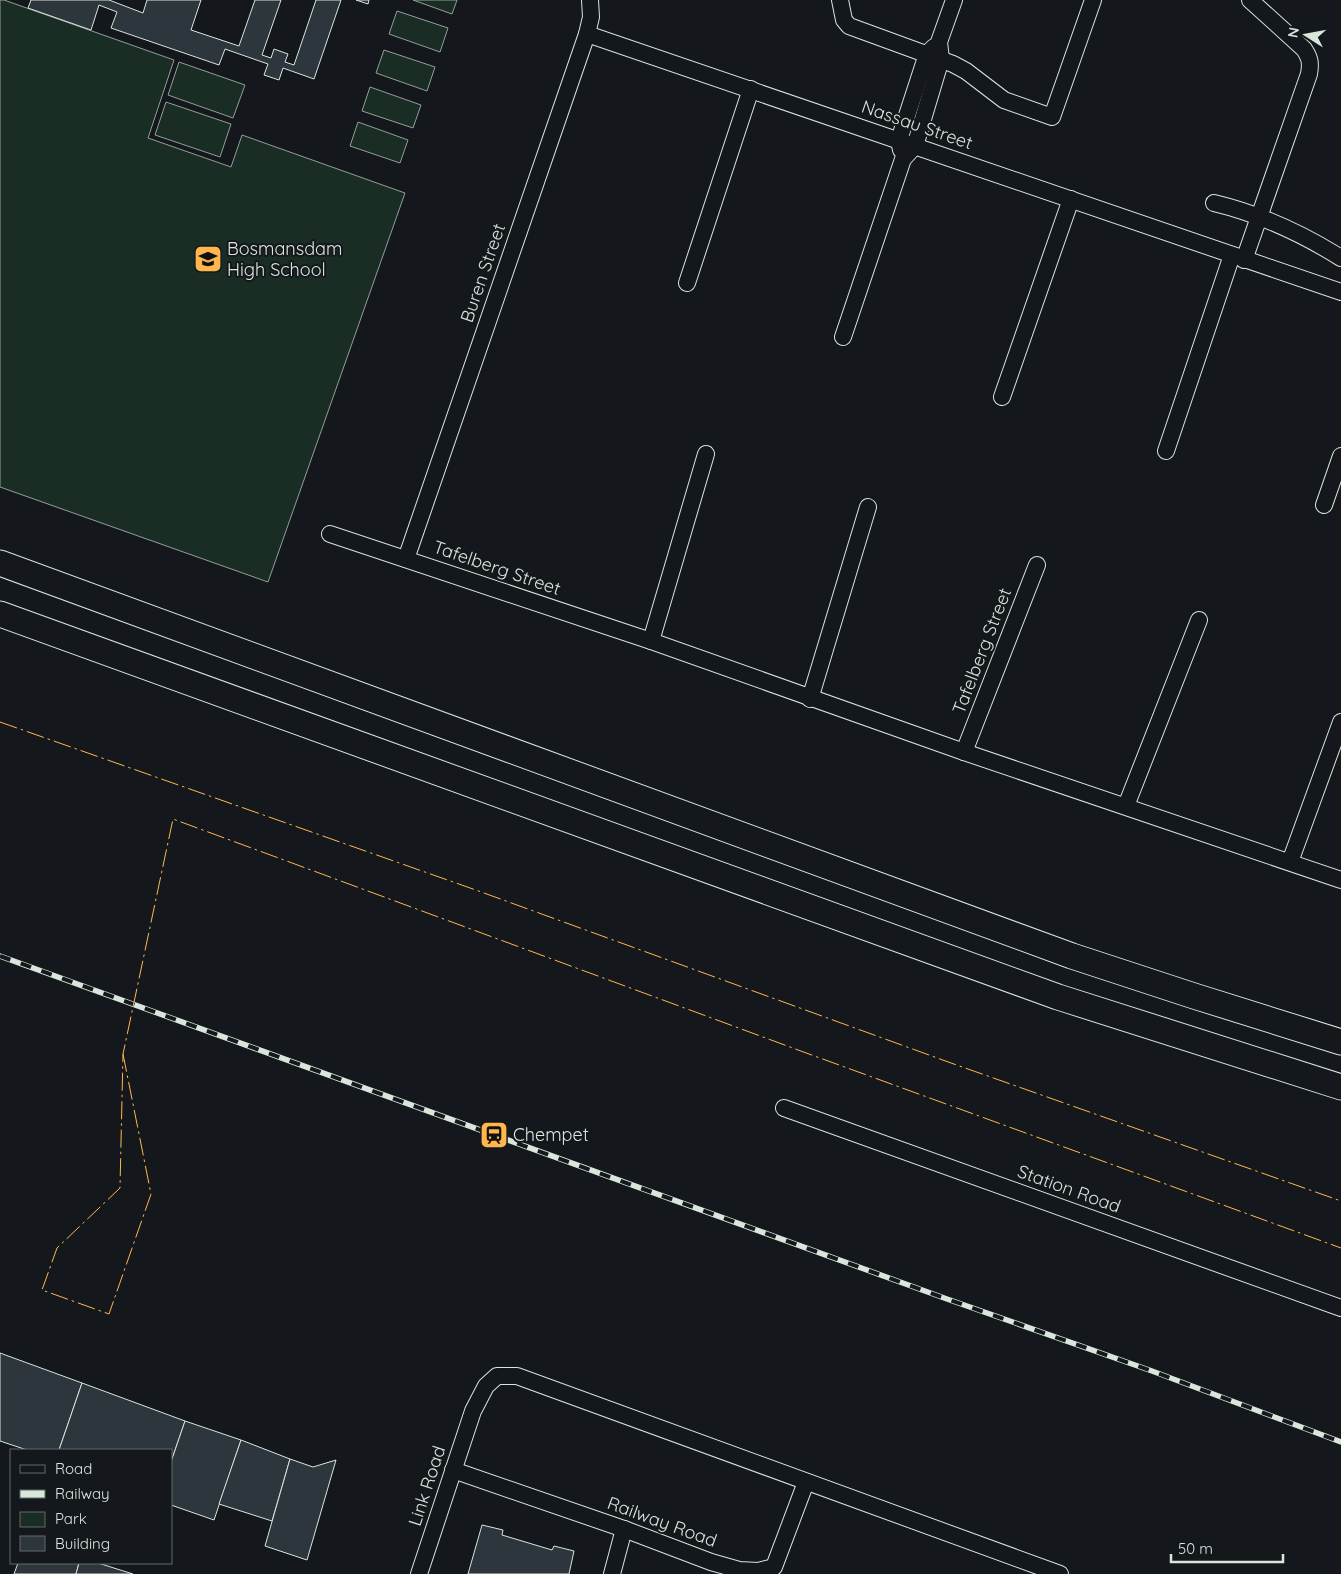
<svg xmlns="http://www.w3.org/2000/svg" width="1341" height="1574" font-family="Quicksand,sans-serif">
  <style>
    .green { fill: #1a2d24; stroke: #939e99 }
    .building { fill: #2c363c; stroke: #d8e6dc }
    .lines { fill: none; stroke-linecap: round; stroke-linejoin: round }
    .minor-casing { stroke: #d8e6dc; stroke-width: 18 }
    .highway-casing { stroke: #d8e6dc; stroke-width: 27 }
    .minor { stroke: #14181c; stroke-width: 16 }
    .highway { stroke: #14181c; stroke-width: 25 }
    .rail-casing { stroke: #d8e6dc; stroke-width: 5.5 }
    .rail { stroke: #14181c; stroke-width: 4; stroke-dasharray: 11; stroke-linecap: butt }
    .power { stroke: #ffb74d; stroke-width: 1; stroke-dasharray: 18 4 2.5 4; stroke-linecap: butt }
    .labels { text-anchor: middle; stroke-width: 4; stroke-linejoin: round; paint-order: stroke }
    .street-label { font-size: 18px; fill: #d8e6dc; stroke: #14181c }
    .poi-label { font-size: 18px; fill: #d8e6dc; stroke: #14181c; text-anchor: start }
  </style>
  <rect width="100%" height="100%" fill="#14181c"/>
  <g class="green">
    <path d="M0,0H4L174,60L148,138L231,167L242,135L405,193L268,582L0,487Z"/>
    <path d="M413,0H457L452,14Z"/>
    <path d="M397,11L448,28L440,52L389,34Z"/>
    <path d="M384,50L435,67L427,91L376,73Z"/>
    <path d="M179,62L245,85L233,118L168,95Z"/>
    <path d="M370,87L421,105L413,128L362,111Z"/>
    <path d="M166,102L231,124L220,157L155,135Z"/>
    <path d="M358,122L408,140L400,163L350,146Z"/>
  </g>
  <g class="building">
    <path d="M31,0H109L143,13L147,0H201L191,30L239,46L255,0H281L262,55L271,58L274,49L288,54L285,62L294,65L316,0H341L314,79L283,68L279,80L264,75L268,64L225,49L219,65L111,28L117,12L99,5L91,30L28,8Z"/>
    <path d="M356,0H369L368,4Z"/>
    <path d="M0,1353L82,1383L59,1450H27L0,1441Z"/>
    <path d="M82,1383L185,1421L171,1462V1450H59Z"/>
    <path d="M185,1421L241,1440L214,1520L171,1505V1462Z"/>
    <path d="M241,1440L290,1459L272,1521L219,1504Z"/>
    <path d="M290,1459L313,1467L336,1460L307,1560L265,1546Z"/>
    <path d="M482,1525L503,1530L502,1535L552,1550L554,1546L574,1551L569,1574H468Z"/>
    <path d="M18,1563H79L76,1574H14Z"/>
    <path d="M79,1563H98L133,1574H76Z"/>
  </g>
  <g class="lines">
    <defs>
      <g id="minor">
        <path d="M840,0L844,20L849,26L953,64L966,71L1004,100L1052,117L1093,0"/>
        <path d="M587,34L1341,292"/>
        <path d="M901,150L899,140L927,54L934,47"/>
        <path d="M1214,203C1260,214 1301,233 1341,258"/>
        <path d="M1244,260L1309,74C1311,63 1310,58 1304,49L1250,0"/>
        <path d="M687,283L751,89"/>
        <path d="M843,337L903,159L915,146L941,59L939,42L954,0"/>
        <path d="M1002,397L1071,199"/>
        <path d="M1166,451L1232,255"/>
        <path d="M1324,505L1341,456"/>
        <path d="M330,534L651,641L964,752L1341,880"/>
        <path d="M406,559L587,34L591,17L590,0"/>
        <path d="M651,641L706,454"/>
        <path d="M810,699L868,507"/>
        <path d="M964,752L1037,565"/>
        <path d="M1126,806L1199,620"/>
        <path d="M1290,862L1341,722"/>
        <path d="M784,1108L1341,1308"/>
        <path d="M453,1470L624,1529L711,1562L739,1570L758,1571L774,1567L806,1482"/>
        <path d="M419,1574L473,1411L486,1386L497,1376H517L1060,1574"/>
        <path d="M612,1574L624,1529"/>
      </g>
      <g id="highway">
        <path d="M0,563L1072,956L1194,996L1341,1042"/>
        <path d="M0,614L1058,997L1341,1087"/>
      </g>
    </defs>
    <use href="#minor" class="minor-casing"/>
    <use href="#highway" class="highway-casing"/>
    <use href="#minor" class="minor"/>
    <use href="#highway" class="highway"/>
    <defs>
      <path id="rail" d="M0,956L947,1299L1152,1371L1341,1442"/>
    </defs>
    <use href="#rail" class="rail-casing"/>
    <use href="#rail" class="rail"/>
    <g class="power">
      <path d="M0,722L473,889L951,1063L1341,1201"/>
      <path d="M123,1054L151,1194L109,1314L42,1290L57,1248L120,1188L123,1054L173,819L809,1054L1341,1248"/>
    </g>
  </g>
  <defs>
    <symbol id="school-square" viewBox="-11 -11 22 22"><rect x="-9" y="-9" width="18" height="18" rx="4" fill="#ffb74d" stroke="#14181c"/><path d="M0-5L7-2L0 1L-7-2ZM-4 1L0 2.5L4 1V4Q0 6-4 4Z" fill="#111"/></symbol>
    <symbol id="station-square" viewBox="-11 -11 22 22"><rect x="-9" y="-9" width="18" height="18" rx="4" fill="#ffb74d" stroke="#14181c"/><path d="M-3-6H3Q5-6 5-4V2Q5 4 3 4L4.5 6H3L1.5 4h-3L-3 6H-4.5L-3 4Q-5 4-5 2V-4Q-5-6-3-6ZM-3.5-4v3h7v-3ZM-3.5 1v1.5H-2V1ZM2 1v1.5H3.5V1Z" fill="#111"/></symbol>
  </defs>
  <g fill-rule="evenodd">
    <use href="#school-square" x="192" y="243" width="32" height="32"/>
    <use href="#station-square" x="478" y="1119" width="32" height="32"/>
  </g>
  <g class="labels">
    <g class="street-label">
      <text transform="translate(917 125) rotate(19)" y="6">Nassau Street</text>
      <text transform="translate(483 273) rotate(-71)" y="6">Buren Street</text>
      <text transform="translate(497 568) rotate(19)" y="6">Tafelberg Street</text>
      <text transform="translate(982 651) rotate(-69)" y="6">Tafelberg Street</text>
      <text transform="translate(1069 1189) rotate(20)" y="6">Station Road</text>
      <text transform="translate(427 1486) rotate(-72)" y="6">Link Road</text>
      <text transform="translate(662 1522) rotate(20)" y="6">Railway Road</text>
    </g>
    <g class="poi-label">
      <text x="227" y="255">Bosmansdam<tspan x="227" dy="21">High School</tspan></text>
      <text x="513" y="1141">Chempet</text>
    </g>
  </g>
  <rect x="10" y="1449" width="162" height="115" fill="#14181c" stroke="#626a69"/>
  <rect x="20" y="1465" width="25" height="8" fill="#14181c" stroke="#626a69"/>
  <text x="55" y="1474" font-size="15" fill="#d8e6dc">Road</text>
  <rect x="20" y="1490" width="25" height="8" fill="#d8e6dc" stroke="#626a69"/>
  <text x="55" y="1499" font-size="15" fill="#d8e6dc">Railway</text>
  <rect x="20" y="1512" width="25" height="15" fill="#1a2d24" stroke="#626a69"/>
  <text x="55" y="1524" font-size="15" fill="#d8e6dc">Park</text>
  <rect x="20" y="1536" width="25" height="15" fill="#2c363c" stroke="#626a69"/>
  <text x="55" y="1549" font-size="15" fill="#d8e6dc">Building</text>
  <g transform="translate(1306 35) rotate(281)" stroke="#14181c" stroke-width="4" paint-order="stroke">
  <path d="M0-4L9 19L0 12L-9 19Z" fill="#d8e6dc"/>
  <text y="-8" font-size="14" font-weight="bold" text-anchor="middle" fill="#d8e6dc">N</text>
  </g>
  <path d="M1171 1554v8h112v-8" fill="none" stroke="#d8e6dc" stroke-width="2.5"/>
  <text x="1178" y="1554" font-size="15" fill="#d8e6dc" stroke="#14181c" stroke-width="4" paint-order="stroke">50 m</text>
</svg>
